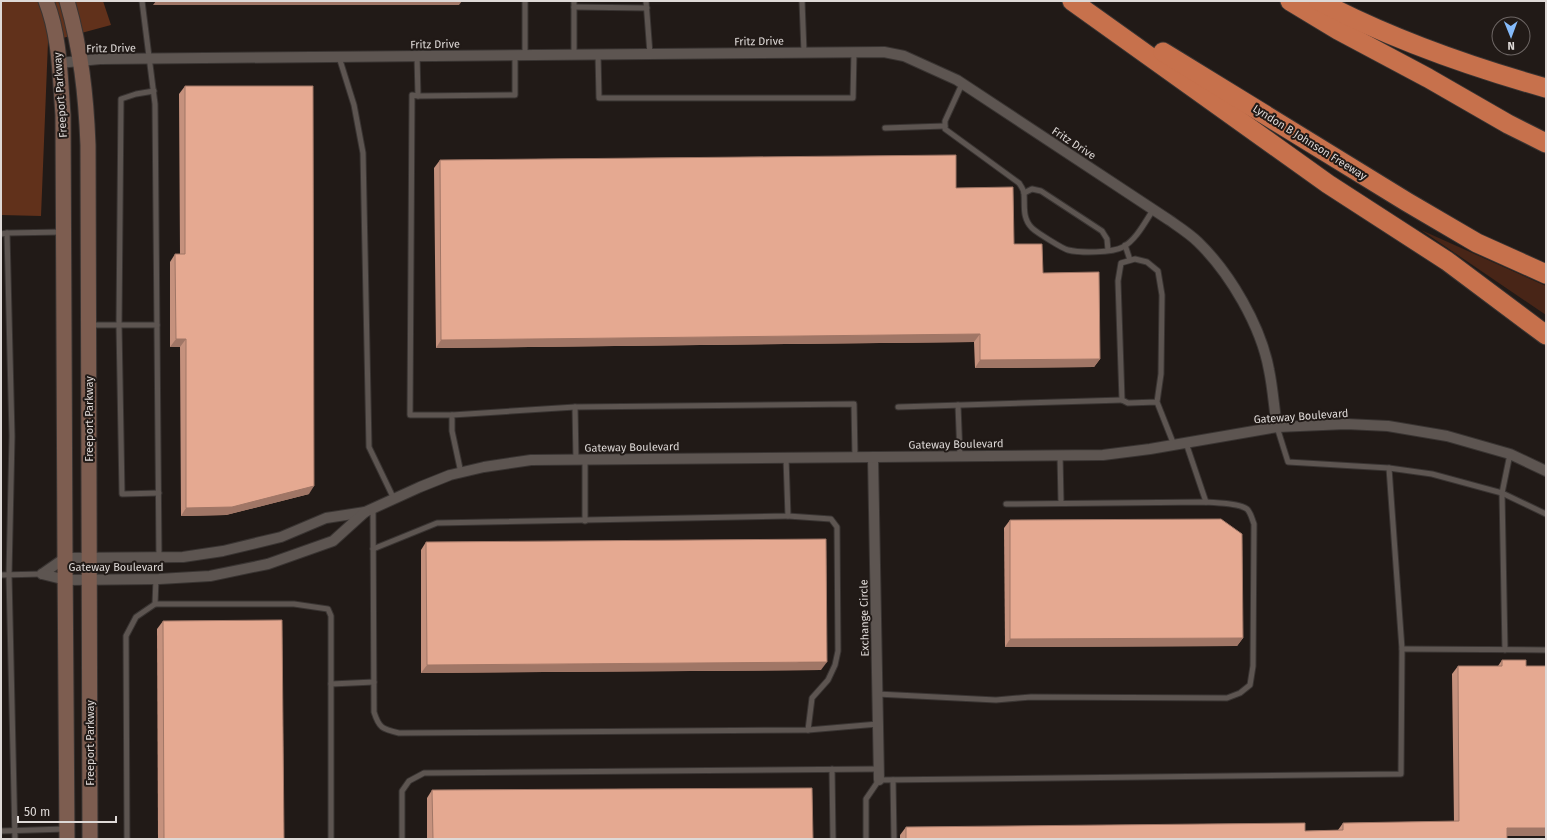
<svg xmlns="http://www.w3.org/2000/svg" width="1547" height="840" font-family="'Fira Sans',sans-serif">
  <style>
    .green { fill: #482517 }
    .forest { fill: #61311b }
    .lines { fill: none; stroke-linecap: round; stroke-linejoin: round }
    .lane-casing { stroke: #393432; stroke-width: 7 }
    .street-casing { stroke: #393432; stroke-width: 12 }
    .secondary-casing { stroke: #393432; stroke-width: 17 }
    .highway-casing { stroke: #393432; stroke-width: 21 }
    .lane { stroke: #5d5551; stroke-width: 5 }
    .street { stroke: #5d5551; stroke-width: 10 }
    .secondary { stroke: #7d5d50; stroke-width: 15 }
    .highway { stroke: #c7714c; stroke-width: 19 }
    .wall { fill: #c5917d }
    .shaded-wall { fill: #a07666 }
    .building { fill: #e5a991; stroke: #a07666 }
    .labels { text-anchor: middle; stroke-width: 4; stroke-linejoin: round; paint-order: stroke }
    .street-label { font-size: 11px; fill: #ded9d7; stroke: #211a17 }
  </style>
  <rect width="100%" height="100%" fill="#211a17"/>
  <path class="green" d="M1421,230L1546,286V315Z"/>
  <path class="forest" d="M1,1H103L111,25L48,42L41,216L1,215Z"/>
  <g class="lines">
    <defs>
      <g id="lane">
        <path d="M142,1L155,104L159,558"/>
        <path d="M574,1V55"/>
        <path d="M646,1L650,54"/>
        <path d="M802,1L804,52"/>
        <path d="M574,7L647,8"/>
        <path d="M598,54L599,98H853L854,52"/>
        <path d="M525,55V1"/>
        <path d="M417,56L418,96L515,95V55"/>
        <path d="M339,57L354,105L363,153L369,447L394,499"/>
        <path d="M962,84L945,121V129L1019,183C1021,186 1024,190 1024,194C1025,206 1022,218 1032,228C1036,232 1063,249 1068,250C1080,253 1112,253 1123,247C1136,240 1145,222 1153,210"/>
        <path d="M154,91L136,94L121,99L119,325L122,494L159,493"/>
        <path d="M418,96L412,95L410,415H452"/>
        <path d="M885,128L945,126"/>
        <path d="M1024,193L1032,189L1041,191L1102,231L1107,239L1108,250"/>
        <path d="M7,233L62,232"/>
        <path d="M1,234L7,233L12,436L9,575L15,839"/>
        <path d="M1125,245L1130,260"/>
        <path d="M89,325H157"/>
        <path d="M1157,402L1128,403L1122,400L1118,281L1121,263L1135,259L1147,262L1158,271L1162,295L1161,374L1157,402L1174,445"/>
        <path d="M958,405L960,456"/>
        <path d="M898,407L1122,400"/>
        <path d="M1277,427L1288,462L1389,468L1432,474L1502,493L1546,514"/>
        <path d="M1186,443L1206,502"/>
        <path d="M1060,455L1061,502"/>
        <path d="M576,460L575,407L854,404L855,457"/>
        <path d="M585,460V521"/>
        <path d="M461,473L452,431V415L575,407"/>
        <path d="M373,509L374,712C379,728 382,729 399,733L808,730L878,724"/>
        <path d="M788,516L831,519L837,527L838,651L835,665L828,680L812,698L808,730"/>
        <path d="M373,549L437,523L788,516L786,458"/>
        <path d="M1,575L42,574"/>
        <path d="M155,604L156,579"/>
        <path d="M1402,649L1546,650"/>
        <path d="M1505,650L1502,493L1510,454"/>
        <path d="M331,684L374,682"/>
        <path d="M877,694L996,700L1031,697L1227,698L1240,693L1250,685L1253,666L1254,524C1252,519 1251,513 1247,509C1239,503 1216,503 1206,502L1006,504"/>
        <path d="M832,769L833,839"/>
        <path d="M893,780L894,839"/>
        <path d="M1,831L66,829"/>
        <path d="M127,839L126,636L136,617L155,604H294L328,609L331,616V839"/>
        <path d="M402,839V791L409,781L424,773L879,769"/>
        <path d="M866,839V799L879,780L1401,774L1402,649L1389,468"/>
      </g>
      <g id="street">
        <path d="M59,63L100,59L884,52L904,56L957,80L1169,220C1179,227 1190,234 1198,242C1230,273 1261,326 1269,370C1273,389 1274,408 1277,427"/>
        <path d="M873,457L879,780"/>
        <path d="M42,574L65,558L183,557L223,551L281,537L326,518L365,512L420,487L450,475L484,467L531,460L1103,455L1150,449L1277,427L1346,424L1388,426L1447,436L1510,454L1546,471"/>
        <path d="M42,574L66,580L159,579L210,576L268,564L333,541L365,512"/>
      </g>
      <g id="secondary">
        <path d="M46,1C60,36 60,77 63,115L65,558L67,839"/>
        <path d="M67,1C81,50 86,94 88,145L90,839"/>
      </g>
      <g id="highway">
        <path d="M1072,1L1328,184L1447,261L1546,335"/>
        <path d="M1290,1L1338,30L1428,78L1508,124L1546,143"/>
        <path d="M1319,1C1391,39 1468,66 1546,88"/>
        <path d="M1163,52L1407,202L1477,243L1546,274"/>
      </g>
    </defs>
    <use href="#lane" class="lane-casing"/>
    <use href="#street" class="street-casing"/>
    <use href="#secondary" class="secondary-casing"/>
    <use href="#highway" class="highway-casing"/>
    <use href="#lane" class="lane"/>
    <use href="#street" class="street"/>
    <use href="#secondary" class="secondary"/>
    <use href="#highway" class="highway"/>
  </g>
  <g class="wall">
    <path d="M185,86L309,494L226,515L181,516L180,347H170V262L175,254H180L179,94Z"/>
    <path d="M440,160L956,188L1043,273L1100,359L1094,367L975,368L974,342L436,348L434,168Z"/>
    <path d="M1010,520L1243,638L1237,646L1005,647L1004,528Z"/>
    <path d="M426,542L821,670L421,673V550Z"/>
    <path d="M163,621L284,839H158L157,629Z"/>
    <path d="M1502,660L1507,839H900V835L906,827L1305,831L1338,830L1343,823L1454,822L1452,674L1458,666H1498Z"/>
    <path d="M432,790L813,839H427V798Z"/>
  </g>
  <g class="shaded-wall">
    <path d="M156,1H462L459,5H153Z"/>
    <path d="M980,334L974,342L436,348L441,340Z"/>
    <path d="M176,339H186L180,347H170Z"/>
    <path d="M1100,359L1094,367L975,368L980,360Z"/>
    <path d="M314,486L309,494L226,515L181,516L186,508Z"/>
    <path d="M1243,638L1237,646L1005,647L1010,639Z"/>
    <path d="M827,662L821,670L421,673L427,665Z"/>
    <path d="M1507,828H1546V836H1502Z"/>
  </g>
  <g class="building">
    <path d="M185,86H313L314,486L232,507L186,508V339H176L175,254H185Z"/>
    <path d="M956,155V188L1013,187L1014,244H1042L1043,273L1099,272L1100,359L980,360V334L441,340L440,160Z"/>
    <path d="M1221,519L1242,534L1243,638L1010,639V520Z"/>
    <path d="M826,539L827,662L427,665L426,542Z"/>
    <path d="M282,620L284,839H164L163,621Z"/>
    <path d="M1502,660H1526V666H1546V828H1507V839H906V827L1305,823V831L1343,830V823L1459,821L1458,666H1502Z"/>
    <path d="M812,788L813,839H433L432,790Z"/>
  </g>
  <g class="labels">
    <g class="street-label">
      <text transform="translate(759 41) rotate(-1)" y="4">Fritz Drive</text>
      <text transform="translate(435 44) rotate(-1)" y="4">Fritz Drive</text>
      <text transform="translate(111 48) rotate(-1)" y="4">Fritz Drive</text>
      <text transform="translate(60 95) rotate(-94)" y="4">Freeport Parkway</text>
      <text transform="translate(1310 142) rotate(32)" y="4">Lyndon B Johnson Freeway</text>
      <text transform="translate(1074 143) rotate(33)" y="4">Fritz Drive</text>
      <text transform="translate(1301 416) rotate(-4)" y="4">Gateway Boulevard</text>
      <text transform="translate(89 419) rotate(-90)" y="4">Freeport Parkway</text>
      <text transform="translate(956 444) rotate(-1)" y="4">Gateway Boulevard</text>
      <text transform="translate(632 447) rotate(-1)" y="4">Gateway Boulevard</text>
      <text x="116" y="571">Gateway Boulevard</text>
      <text transform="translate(864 618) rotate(-91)" y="4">Exchange Circle</text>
      <text transform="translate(90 743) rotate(-90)" y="4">Freeport Parkway</text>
    </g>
  </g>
  <rect width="1547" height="840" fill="none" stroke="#ded9d7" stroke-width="4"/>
  <g transform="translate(1511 36) rotate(179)"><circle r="19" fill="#211a17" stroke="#6d6664"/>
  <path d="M0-3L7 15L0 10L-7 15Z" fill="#85bbfb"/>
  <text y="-6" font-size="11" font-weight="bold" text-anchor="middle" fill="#ded9d7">N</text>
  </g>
  <path d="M18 816v6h98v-6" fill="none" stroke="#ded9d7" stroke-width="2"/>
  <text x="24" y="816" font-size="12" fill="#ded9d7" stroke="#211a17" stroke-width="3" paint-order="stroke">50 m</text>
</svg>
